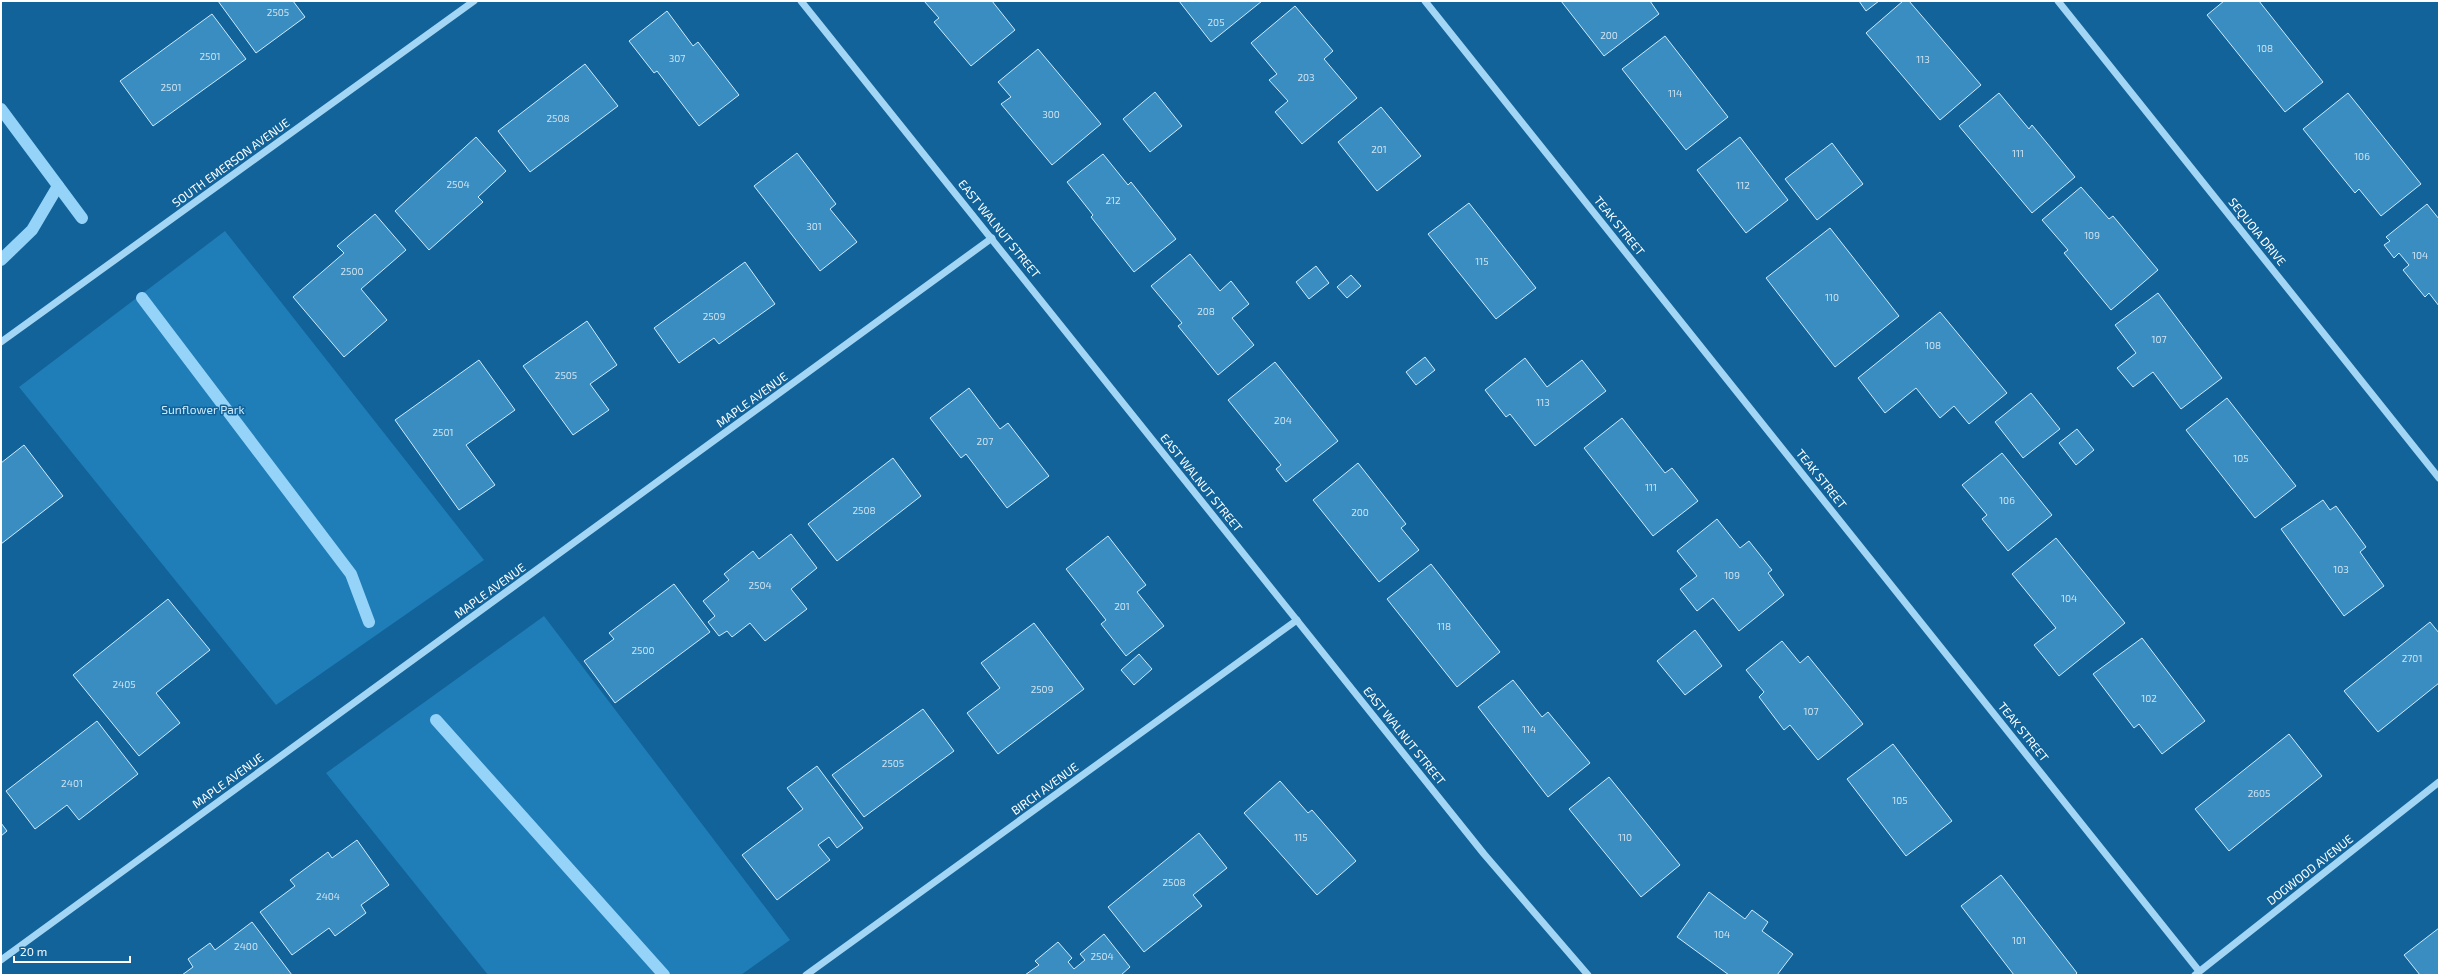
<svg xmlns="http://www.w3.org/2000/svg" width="2440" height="976" font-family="'Exo 2',sans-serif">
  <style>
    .green { fill: #1f7db7 }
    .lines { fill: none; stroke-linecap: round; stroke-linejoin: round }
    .stream { stroke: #95d3f8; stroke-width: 12 }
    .building { fill: #398dc1; stroke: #ccebfe }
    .minor { stroke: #a3d5f4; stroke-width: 7 }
    .labels { text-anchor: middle; stroke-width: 3; stroke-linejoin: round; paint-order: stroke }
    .number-label { font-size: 10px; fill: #cee2f0 }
    .street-label { font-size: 12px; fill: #fff; stroke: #11639a }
    .park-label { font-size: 12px; fill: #ccebfe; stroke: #11639a }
  </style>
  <rect width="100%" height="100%" fill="#11639a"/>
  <g class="green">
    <path d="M225,231L484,560L276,705L19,387Z"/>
    <path d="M544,616L790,940L741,975H488L326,773Z"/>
  </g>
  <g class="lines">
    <g class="stream">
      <path d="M1,109L82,218"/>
      <path d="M1,260L32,230L58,186"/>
      <path d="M142,298L351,574L369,622"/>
      <path d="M436,720L664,975"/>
    </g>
  </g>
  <g class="building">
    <path d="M218,1H293L305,17L256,53Z"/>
    <path d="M924,1H992L1015,30L971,66L934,22L939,18Z"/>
    <path d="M1179,1H1262L1211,42Z"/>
    <path d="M1561,1H1650L1659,14L1604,56Z"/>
    <path d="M1859,1H1879L1866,11Z"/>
    <path d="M1903,1H1909L1981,85L1940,120L1866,33Z"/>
    <path d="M2224,1H2259L2323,82L2285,112L2207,15Z"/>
    <path d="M1295,6L1333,51L1324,59L1357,98L1302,144L1275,112L1288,101L1269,80L1277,74L1251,43Z"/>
    <path d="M667,11L693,46L698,42L739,95L699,126L657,71L654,73L629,41Z"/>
    <path d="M212,14L246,59L153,126L120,81Z"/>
    <path d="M1665,36L1728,117L1686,150L1622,69Z"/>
    <path d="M1038,49L1101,124L1052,165L1001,104L1011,97L998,82Z"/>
    <path d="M585,64L618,106L530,172L498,131Z"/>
    <path d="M1155,92L1182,126L1150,152L1123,119Z"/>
    <path d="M1999,93L2029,129L2032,125L2075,177L2032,213L1959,126Z"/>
    <path d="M2348,93L2421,184L2381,216L2359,189L2355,193L2303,129Z"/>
    <path d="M1381,107L1421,156L1377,191L1338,142Z"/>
    <path d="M476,137L506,171L478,197L483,202L429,250L395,211Z"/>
    <path d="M1740,137L1788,200L1746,233L1697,170Z"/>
    <path d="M1832,143L1863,184L1817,220L1785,179Z"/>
    <path d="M797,153L836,204L830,209L857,242L820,271L754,186Z"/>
    <path d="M1103,154L1128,185L1131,182L1176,239L1134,272L1091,217L1093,215L1067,182Z"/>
    <path d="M2081,187L2109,219L2113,216L2158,270L2111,310L2064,253L2068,250L2042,220Z"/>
    <path d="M1469,203L1536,288L1496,319L1428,234Z"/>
    <path d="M2427,204L2439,219V306L2429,293L2425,297L2403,270L2409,265L2399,253L2394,258L2384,245L2390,241L2386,237Z"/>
    <path d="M375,214L406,250L361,289L387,320L344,357L293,297L344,253L337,246Z"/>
    <path d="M1830,228L1899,316L1835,367L1766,278Z"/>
    <path d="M1190,254L1220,291L1231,281L1249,304L1232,318L1254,345L1218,375L1178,326L1182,323L1151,286Z"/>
    <path d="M745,262L775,304L719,344L714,338L679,363L654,328Z"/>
    <path d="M1316,266L1329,283L1309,299L1296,282Z"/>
    <path d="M1351,275L1361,286L1347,298L1337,287Z"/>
    <path d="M2158,293L2222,378L2181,409L2153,372L2133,387L2117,368L2136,353L2115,325Z"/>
    <path d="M1940,312L2007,393L1969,424L1954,406L1940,418L1916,388L1885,413L1858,378Z"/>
    <path d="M587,321L617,365L590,384L609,410L573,435L523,366Z"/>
    <path d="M1425,357L1435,370L1416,385L1406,372Z"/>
    <path d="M1525,358L1547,387L1582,360L1606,391L1535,446L1510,414L1506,417L1485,390Z"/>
    <path d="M479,360L515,410L466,445L495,485L459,510L395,420Z"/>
    <path d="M1275,362L1338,441L1286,482L1276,469L1281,465L1228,400Z"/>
    <path d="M969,388L1000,429L1008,423L1049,476L1007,508L966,454L961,458L930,418Z"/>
    <path d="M2031,393L2060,429L2023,458L1995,422Z"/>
    <path d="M2227,398L2296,486L2255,518L2186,430Z"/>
    <path d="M1622,418L1665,473L1672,468L1698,501L1653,536L1584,448Z"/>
    <path d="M2077,429L2094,450L2076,465L2059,443Z"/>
    <path d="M24,445L63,496L1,544V463Z"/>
    <path d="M2002,453L2052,515L2008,551L1982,519L1987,515L1962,485Z"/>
    <path d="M893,458L921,496L837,561L808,524Z"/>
    <path d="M1358,463L1406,524L1401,528L1419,550L1379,582L1313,500Z"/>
    <path d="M2323,500L2330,510L2336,506L2366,547L2360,552L2384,586L2344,616L2281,529Z"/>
    <path d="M1717,519L1740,548L1749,541L1772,570L1768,573L1784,595L1739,631L1713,598L1697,611L1680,589L1697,576L1677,551Z"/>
    <path d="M791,534L817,568L791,589L807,609L765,641L750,623L732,637L727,631L719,636L708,622L715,616L703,601L729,580L724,574L753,551L759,559Z"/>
    <path d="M1108,536L1146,585L1137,592L1164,626L1126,656L1101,624L1106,620L1066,569Z"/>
    <path d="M2056,538L2125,623L2059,676L2034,645L2056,628L2012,574Z"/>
    <path d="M1431,564L1500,652L1457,687L1387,599Z"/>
    <path d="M674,584L710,632L615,703L584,661L614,639L609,633Z"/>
    <path d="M168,599L210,650L156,693L180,723L139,756L73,675Z"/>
    <path d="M2430,622L2439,633V683L2378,732L2344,691Z"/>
    <path d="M1034,623L1084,689L998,754L967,713L1000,688L981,663Z"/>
    <path d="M1695,630L1722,666L1685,695L1657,661Z"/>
    <path d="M2142,638L2205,721L2162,754L2139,724L2134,728L2093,674Z"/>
    <path d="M1782,641L1800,663L1808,656L1863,724L1818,760L1790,725L1784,730L1759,697L1764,692L1746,670Z"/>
    <path d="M1139,654L1152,669L1134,685L1121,670Z"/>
    <path d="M1513,680L1542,717L1548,712L1590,763L1548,797L1478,707Z"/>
    <path d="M923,709L954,751L864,817L832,775Z"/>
    <path d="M97,721L138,774L79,820L67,805L35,829L6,791Z"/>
    <path d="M2289,734L2322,776L2229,851L2195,809Z"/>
    <path d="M1893,744L1952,821L1906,856L1847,779Z"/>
    <path d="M817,766L863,828L837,848L829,837L818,845L830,860L777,900L742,855L803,809L787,788Z"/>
    <path d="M1609,777L1680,865L1641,897L1569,809Z"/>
    <path d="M1280,781L1308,813L1312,810L1356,861L1317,895L1244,813Z"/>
    <path d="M1,823L7,831L1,836Z"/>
    <path d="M1199,833L1227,868L1193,895L1202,906L1144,952L1108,907Z"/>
    <path d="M357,840L389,885L361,905L366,913L335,936L329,928L292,955L260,912L295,886L290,880L328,852L332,858Z"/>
    <path d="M2001,875L2077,973L2075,975H2014L1961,906Z"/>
    <path d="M1709,892L1745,919L1752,910L1768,922L1762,931L1793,954L1777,975H1729L1677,937Z"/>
    <path d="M252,922L292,975H182L193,967L188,959L210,943L215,950Z"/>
    <path d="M2439,928V975H2420L2404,955Z"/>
    <path d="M1104,934L1130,967L1121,975H1025L1039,965L1035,961L1058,942L1072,958L1068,962L1074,969L1085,960L1080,954Z"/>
  </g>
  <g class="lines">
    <g class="minor">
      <path d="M801,1L1484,854L1588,975"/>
      <path d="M1425,1L2199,971"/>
      <path d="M2058,1L2439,478"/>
      <path d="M1,342L474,1"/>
      <path d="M1,960L992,238"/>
      <path d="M806,975L1297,620"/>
      <path d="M2195,975L2439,782"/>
    </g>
  </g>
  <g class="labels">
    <g class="number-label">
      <text x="278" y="16">2505</text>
      <text x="1216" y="26">205</text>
      <text x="1609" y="39">200</text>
      <text x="2265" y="52">108</text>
      <text x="210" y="60">2501</text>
      <text x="677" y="62">307</text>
      <text x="1923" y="63">113</text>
      <text x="1306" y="81">203</text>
      <text x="171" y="91">2501</text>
      <text x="1675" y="97">114</text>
      <text x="1051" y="118">300</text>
      <text x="558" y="122">2508</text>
      <text x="1379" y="153">201</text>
      <text x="2018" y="157">111</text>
      <text x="2362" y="160">106</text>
      <text x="458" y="188">2504</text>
      <text x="1743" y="189">112</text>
      <text x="1113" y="204">212</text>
      <text x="814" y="230">301</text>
      <text x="2092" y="239">109</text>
      <text x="2420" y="259">104</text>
      <text x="1482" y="265">115</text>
      <text x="352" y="275">2500</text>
      <text x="1832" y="301">110</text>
      <text x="1206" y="315">208</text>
      <text x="714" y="320">2509</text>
      <text x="2159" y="343">107</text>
      <text x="1933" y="349">108</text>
      <text x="566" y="379">2505</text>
      <text x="1543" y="406">113</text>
      <text x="1283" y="424">204</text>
      <text x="443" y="436">2501</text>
      <text x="985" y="445">207</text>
      <text x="2241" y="462">105</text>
      <text x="1651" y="491">111</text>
      <text x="2007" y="504">106</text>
      <text x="864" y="514">2508</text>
      <text x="1360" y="516">200</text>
      <text x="2341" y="573">103</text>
      <text x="1732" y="579">109</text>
      <text x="760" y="589">2504</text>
      <text x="2069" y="602">104</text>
      <text x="1122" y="610">201</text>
      <text x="1444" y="630">118</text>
      <text x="643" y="654">2500</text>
      <text x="2412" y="662">2701</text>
      <text x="124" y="688">2405</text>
      <text x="1042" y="693">2509</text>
      <text x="2149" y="702">102</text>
      <text x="1811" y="715">107</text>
      <text x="1529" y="733">114</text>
      <text x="893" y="767">2505</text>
      <text x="72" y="787">2401</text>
      <text x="2259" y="797">2605</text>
      <text x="1900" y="804">105</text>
      <text x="1301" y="841">115</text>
      <text x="1625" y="841">110</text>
      <text x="1174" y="886">2508</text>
      <text x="328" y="900">2404</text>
      <text x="1722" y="938">104</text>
      <text x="2019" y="944">101</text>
      <text x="246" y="950">2400</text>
      <text x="1102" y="960">2504</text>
    </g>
    <g class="street-label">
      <text transform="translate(231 163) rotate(-36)" y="4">SOUTH EMERSON AVENUE</text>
      <text transform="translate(1619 226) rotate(51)" y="4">TEAK STREET</text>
      <text transform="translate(999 229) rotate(51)" y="4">EAST WALNUT STREET</text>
      <text transform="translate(2257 232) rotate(51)" y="4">SEQUOIA DRIVE</text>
      <text transform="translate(752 400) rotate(-36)" y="4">MAPLE AVENUE</text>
      <text transform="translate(1821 479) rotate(51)" y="4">TEAK STREET</text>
      <text transform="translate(1201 483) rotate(51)" y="4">EAST WALNUT STREET</text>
      <text transform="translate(490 591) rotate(-36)" y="4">MAPLE AVENUE</text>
      <text transform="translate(2023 732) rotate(51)" y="4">TEAK STREET</text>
      <text transform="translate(1404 736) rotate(51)" y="4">EAST WALNUT STREET</text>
      <text transform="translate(228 781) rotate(-36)" y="4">MAPLE AVENUE</text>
      <text transform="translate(1045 789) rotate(-36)" y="4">BIRCH AVENUE</text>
      <text transform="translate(2310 870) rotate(-38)" y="4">DOGWOOD AVENUE</text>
    </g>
    <g class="park-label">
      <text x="203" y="414">Sunflower Park</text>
    </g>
  </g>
  <rect width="2440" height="976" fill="none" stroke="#ffffff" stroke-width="4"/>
  <path d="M14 956v6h116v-6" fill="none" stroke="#ffffff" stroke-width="2"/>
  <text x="20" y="956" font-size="12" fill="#ffffff" stroke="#11639a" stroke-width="3" paint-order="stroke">20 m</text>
</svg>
